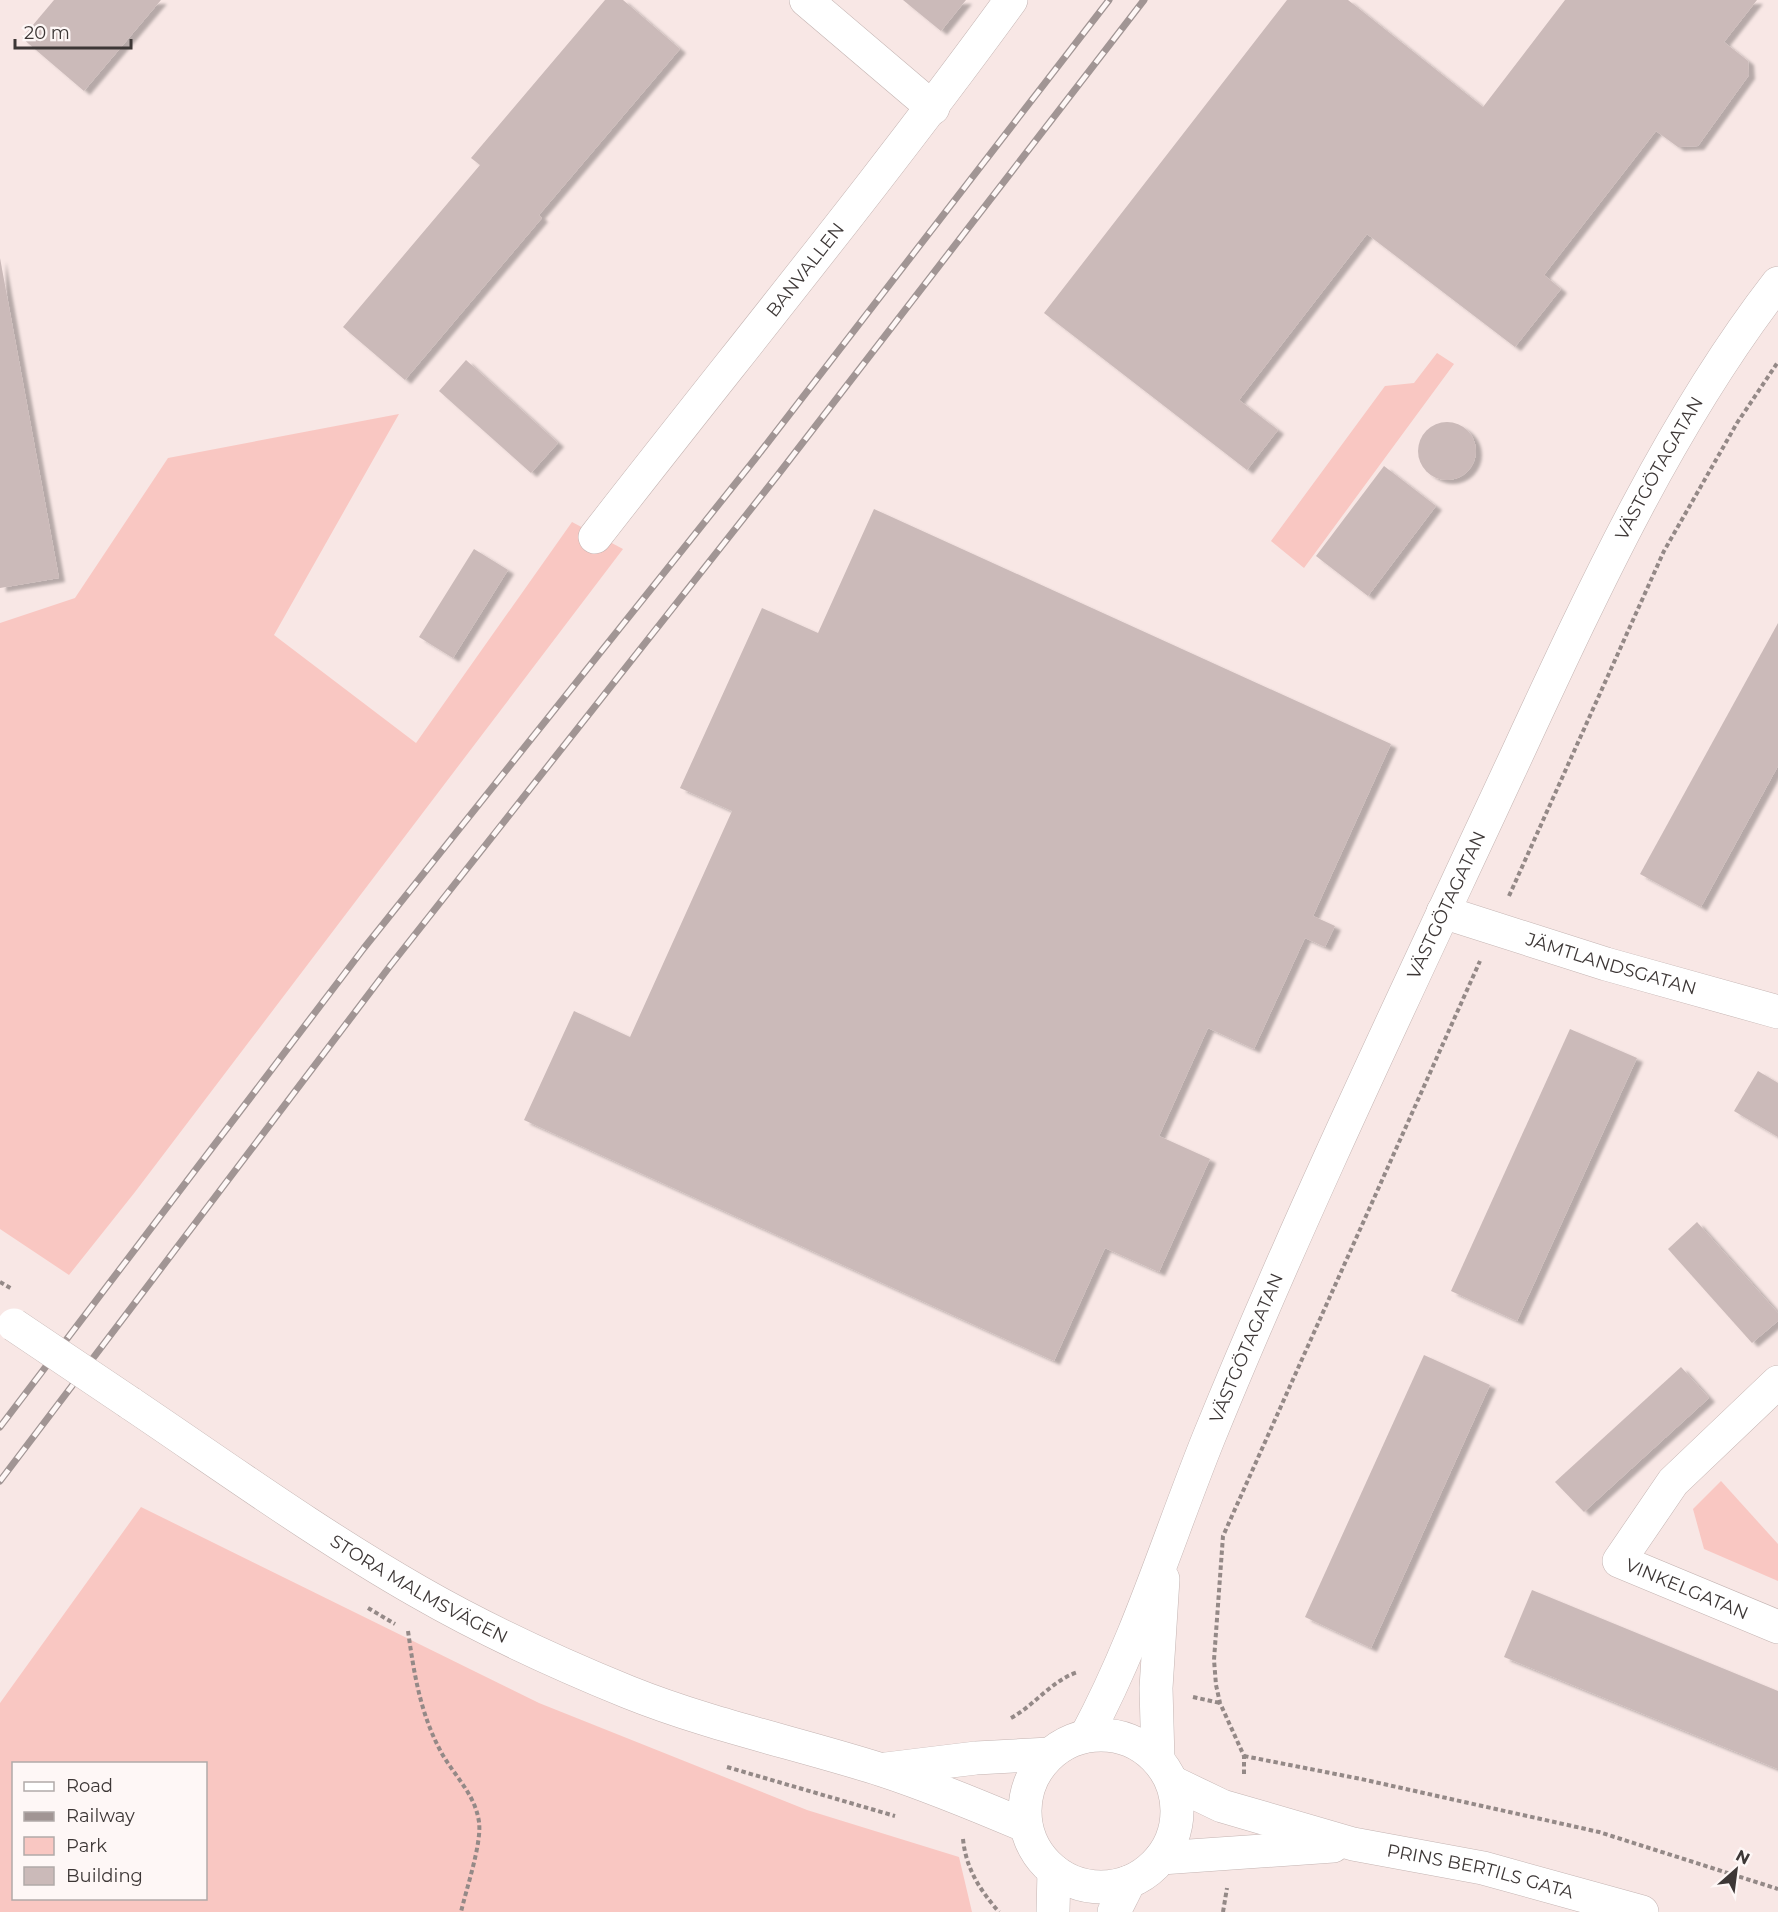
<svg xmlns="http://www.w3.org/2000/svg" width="1778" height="1912" font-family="Montserrat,sans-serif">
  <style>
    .green { fill: #f9c7c2; fill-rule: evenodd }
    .building { fill: #cbbab9; filter: url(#shadow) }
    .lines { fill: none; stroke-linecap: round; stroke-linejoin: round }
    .street-casing { stroke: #c4b4b2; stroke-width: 34 }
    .secondary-casing { stroke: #c4b4b2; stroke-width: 34 }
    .path { stroke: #948987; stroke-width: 4; stroke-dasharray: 4.5 3; stroke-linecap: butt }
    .street { stroke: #fff; stroke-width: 33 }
    .secondary { stroke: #fff; stroke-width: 33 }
    .rail-casing { stroke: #a19594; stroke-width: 7 }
    .rail { stroke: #fef7f6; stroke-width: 4.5; stroke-dasharray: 14; stroke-linecap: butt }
    .secondary-bridge-casing { stroke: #c4b4b2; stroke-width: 34; stroke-linecap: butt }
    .secondary-bridge { stroke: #fff; stroke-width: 33 }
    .labels { text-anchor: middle; stroke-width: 5; stroke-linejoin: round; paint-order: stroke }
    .street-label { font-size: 18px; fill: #3d3736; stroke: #fef7f6 }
  </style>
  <defs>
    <filter id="shadow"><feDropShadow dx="6" dy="4" stdDeviation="1.5" flood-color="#0004"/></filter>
  </defs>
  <rect width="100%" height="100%" fill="#f8e7e5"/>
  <g class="green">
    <path d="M1437,353L1454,364L1304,568L1271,541L1385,386L1414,383Z"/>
    <path d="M399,414L274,635L416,743L572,522L623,549L135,1192L69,1275L0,1229V623L75,598L168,458Z"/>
    <path d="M1721,1481L1778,1544V1581L1704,1549L1693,1509Z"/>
    <path d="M141,1507L539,1703L807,1810L959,1857L972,1912H0V1703ZM14,1764H206V1898H14Z"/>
  </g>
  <g class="building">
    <path d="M54,0H161L84,91L22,38Z"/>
    <path d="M605,0H623L680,49L539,215L542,218L405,380L343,327L480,165L471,158Z"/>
    <path d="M903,0H966L941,31Z"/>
    <path d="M1287,0H1348L1483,107L1565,0H1757L1724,42L1748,61L1749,75L1698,146L1678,147L1656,131L1544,275L1561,289L1515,347L1367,234L1239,400L1278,430L1247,470L1044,313Z"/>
    <path d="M0,258L59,578L0,588Z"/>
    <path d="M466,360L558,443L531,473L439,391Z"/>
    <circle cx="1447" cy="451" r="29"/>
    <path d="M1384,466L1436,506L1368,596L1316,556Z"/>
    <path d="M874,509L1391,744L1313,916L1335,926L1325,947L1305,938L1254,1049L1208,1028L1159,1136L1210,1159L1159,1272L1105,1248L1054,1361L524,1120L574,1011L630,1037L732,811L680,788L762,608L818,633Z"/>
    <path d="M474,549L508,570L453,658L419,637Z"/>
    <path d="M1778,623V766L1701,907L1640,874Z"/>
    <path d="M1570,1029L1637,1058L1517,1321L1451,1291Z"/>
    <path d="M1758,1071L1778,1083V1137L1734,1111Z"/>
    <path d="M1697,1222L1778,1313V1321L1752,1343L1668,1249Z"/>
    <path d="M1424,1355L1490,1385L1371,1648L1305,1617Z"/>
    <path d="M1681,1367L1709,1398L1584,1512L1555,1482Z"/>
    <path d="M1532,1590L1778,1691V1769L1504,1657Z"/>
  </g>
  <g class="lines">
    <defs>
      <g id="street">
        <path d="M806,0L933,108"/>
        <path id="s1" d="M595,537C734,358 878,183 1011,0"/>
        <path id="s2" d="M1443,912L1606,964L1778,1012"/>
        <path id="s3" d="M1778,1382L1673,1482L1619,1561L1778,1627"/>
        <path id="s4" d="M1086,1736C1137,1642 1169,1536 1209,1437C1296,1224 1395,1016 1492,808C1574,633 1659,436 1778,283"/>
        <path d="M1158,1760L1156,1688L1163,1579"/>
        <path d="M1053,1912L1054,1871"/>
        <path d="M1114,1912L1129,1882"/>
      </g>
      <g id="secondary">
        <path id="s5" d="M130,1403C225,1467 319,1535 419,1592C485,1630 557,1663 628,1692C710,1725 797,1743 882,1770C931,1786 979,1806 1026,1826"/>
        <circle cx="1101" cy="1811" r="76"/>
        <path d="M886,1769L976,1758L1050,1754"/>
        <path id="s6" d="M1172,1782L1222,1806L1353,1844L1483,1868L1642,1912"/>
        <path d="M1161,1858L1333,1846"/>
      </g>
    </defs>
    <use href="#street" class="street-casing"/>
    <use href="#secondary" class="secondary-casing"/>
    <g class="path">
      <path d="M1509,896L1664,551L1737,423L1778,362"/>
      <path d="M0,1282L12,1289"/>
      <path d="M368,1608L395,1624"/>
      <path d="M408,1631C414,1673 420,1712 440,1750C453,1775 475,1793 479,1822C482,1843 466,1890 461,1912"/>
      <path d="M1193,1697L1220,1703"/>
      <path d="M1011,1718C1035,1705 1052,1680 1078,1672"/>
      <path d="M1244,1756L1361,1779L1599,1832L1778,1889"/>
      <path d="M727,1767L895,1816"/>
      <path d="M1244,1774V1756L1220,1703L1216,1685L1214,1660L1223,1536L1480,961"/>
      <path d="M963,1839C966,1869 980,1890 999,1912"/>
      <path d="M1223,1912L1227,1888"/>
    </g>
    <use href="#street" class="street"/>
    <use href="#secondary" class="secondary"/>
    <defs>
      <g id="rail">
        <path d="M0,1427L364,948L755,459L1109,0"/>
        <path d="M0,1481L390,966L777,476L1144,0"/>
      </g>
    </defs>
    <use href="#rail" class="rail-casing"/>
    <use href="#rail" class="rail"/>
    <defs>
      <path id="secondary-bridge" d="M14,1325L130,1403"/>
    </defs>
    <use href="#secondary-bridge" class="secondary-bridge-casing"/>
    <use href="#secondary-bridge" class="secondary-bridge"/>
  </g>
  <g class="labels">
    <g class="street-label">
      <text dy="6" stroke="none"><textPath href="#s1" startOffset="340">BANVALLEN</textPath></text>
      <text dy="6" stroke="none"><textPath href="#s4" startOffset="1392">VÄSTGÖTAGATAN</textPath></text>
      <text dy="6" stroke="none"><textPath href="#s4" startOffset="906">VÄSTGÖTAGATAN</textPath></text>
      <text dy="6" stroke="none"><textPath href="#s2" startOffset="176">JÄMTLANDSGATAN</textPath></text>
      <text dy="6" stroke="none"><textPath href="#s4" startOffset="420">VÄSTGÖTAGATAN</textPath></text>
      <text dy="6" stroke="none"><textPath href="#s5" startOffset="344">STORA MALMSVÄGEN</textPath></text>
      <text dy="6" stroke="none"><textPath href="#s3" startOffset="314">VINKELGATAN</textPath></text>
      <text dy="6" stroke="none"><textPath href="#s6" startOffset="322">PRINS BERTILS GATA</textPath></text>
    </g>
  </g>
  <rect x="12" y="1762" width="195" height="138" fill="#fef7f6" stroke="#b1aaa9" stroke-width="1.5"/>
  <rect x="24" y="1782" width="30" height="9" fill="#ffffff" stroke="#b1aaa9" stroke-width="1.5"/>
  <text x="66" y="1792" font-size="18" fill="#3d3736">Road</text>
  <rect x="24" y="1812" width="30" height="9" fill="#a19594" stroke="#b1aaa9" stroke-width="1.5"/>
  <text x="66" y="1822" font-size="18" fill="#3d3736">Railway</text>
  <rect x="24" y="1837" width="30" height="18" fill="#f9c7c2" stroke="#b1aaa9" stroke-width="1.5"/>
  <text x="66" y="1852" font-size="18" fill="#3d3736">Park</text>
  <rect x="24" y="1867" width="30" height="18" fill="#cbbab9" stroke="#b1aaa9" stroke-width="1.5"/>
  <text x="66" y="1882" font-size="18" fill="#3d3736">Building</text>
  <g transform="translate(1736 1870) rotate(28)" stroke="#fef7f6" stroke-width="4.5" paint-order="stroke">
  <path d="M0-4.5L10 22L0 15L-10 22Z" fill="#3d3736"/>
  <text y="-9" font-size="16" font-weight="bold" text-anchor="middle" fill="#3d3736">N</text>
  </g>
  <path d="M15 39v9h116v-9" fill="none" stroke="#3d3736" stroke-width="3"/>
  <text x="24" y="39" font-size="18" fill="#3d3736" stroke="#fef7f6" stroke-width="4.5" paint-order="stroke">20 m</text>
</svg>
